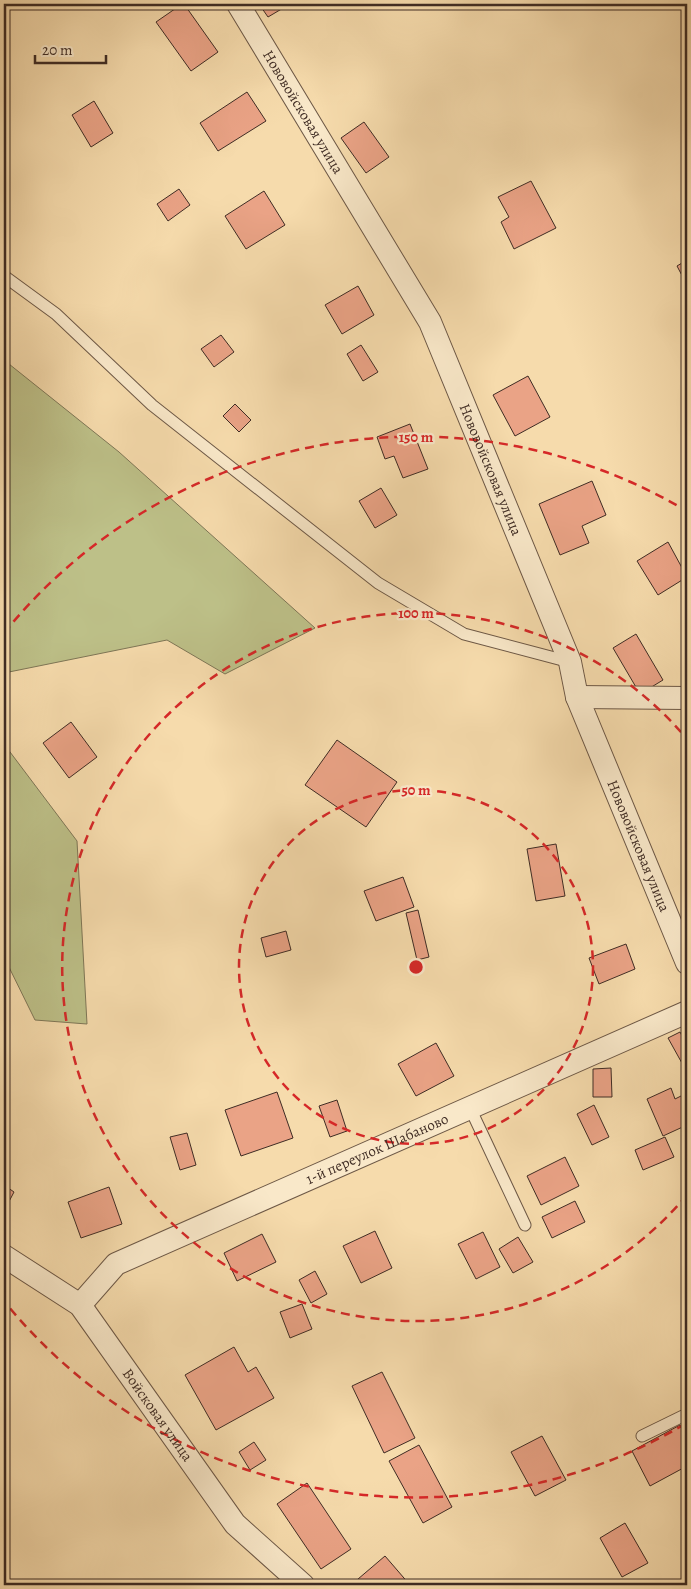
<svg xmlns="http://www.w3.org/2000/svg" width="691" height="1589" font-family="Alegreya,serif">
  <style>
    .green { fill: #bdc088; stroke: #7e7656 }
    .building { fill: #eaa386; stroke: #3f2c24 }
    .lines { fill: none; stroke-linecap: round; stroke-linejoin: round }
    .service-casing { stroke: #6d5846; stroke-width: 13 }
    .minor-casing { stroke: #6d5846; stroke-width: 24 }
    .service { stroke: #f9e8c9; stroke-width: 11 }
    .minor { stroke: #f9e8c9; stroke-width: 22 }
    .ring { fill: none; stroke: #d62828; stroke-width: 2.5; stroke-dasharray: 9 6 }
    .labels { text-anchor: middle; stroke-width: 4.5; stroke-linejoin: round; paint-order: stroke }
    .street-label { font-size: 15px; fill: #3f2c24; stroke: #f9e8c9 }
    .centre { fill: #d62828; stroke: #f9e8c9; stroke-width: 2.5 }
    .ring-label { font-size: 15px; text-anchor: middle; font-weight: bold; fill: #d62828; stroke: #f9e8c9; stroke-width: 4.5; stroke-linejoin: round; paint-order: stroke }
  </style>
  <rect width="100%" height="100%" fill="#f6dbac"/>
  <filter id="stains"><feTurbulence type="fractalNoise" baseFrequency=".004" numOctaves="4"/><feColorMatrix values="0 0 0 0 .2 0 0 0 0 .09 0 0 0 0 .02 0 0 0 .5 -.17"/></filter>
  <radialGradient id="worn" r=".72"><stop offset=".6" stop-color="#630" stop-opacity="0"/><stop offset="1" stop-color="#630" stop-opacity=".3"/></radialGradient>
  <g class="green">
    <path d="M4,360L119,452L315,628L225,674L167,640L4,673Z"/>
    <path d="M4,744L77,841L87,1024L35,1020L4,957Z"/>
  </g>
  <g class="building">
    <path d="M182,4H184L218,52L191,71L156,22Z"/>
    <path d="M259,4H290L268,17Z"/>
    <path d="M247,92L266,121L218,151L200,123Z"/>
    <path d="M94,101L113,133L91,147L72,115Z"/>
    <path d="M364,122L389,157L366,173L341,138Z"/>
    <path d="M531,181L556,228L514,249L501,222L509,217L498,197Z"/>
    <path d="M179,189L190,205L168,221L157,204Z"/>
    <path d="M264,191L285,225L246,249L225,216Z"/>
    <path d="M687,260V285L677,266Z"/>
    <path d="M358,286L374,315L342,334L325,305Z"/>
    <path d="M221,335L234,352L214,367L201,349Z"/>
    <path d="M361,345L378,372L363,381L347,354Z"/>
    <path d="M528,376L550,417L515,436L493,395Z"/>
    <path d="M235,404L251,420L239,432L223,416Z"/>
    <path d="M410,424L428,469L403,478L394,456L385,459L377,437Z"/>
    <path d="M592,481L606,515L582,526L589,543L560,555L539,504Z"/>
    <path d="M381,488L397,515L375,528L359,501Z"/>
    <path d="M668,542L687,577L658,595L637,561Z"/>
    <path d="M636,634L663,680L640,694L613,648Z"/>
    <path d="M71,722L97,757L69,778L43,743Z"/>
    <path d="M337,740L397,782L366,827L305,785Z"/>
    <path d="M556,844L565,896L536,901L527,849Z"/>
    <path d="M403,877L414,907L376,921L364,891Z"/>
    <path d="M418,910L429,957L417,960L406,913Z"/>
    <path d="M286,931L291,950L266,957L261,938Z"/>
    <path d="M626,944L635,969L599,984L589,958Z"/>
    <path d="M680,1032L687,1045V1062L683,1065L668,1038Z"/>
    <path d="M436,1043L454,1076L416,1096L398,1064Z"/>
    <path d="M611,1068L612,1097H593V1069Z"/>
    <path d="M671,1088L675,1099L687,1093V1125L663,1136L647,1099Z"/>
    <path d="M277,1092L293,1138L241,1156L225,1110Z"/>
    <path d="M337,1100L347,1131L330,1137L319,1106Z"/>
    <path d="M594,1105L609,1137L592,1145L577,1114Z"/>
    <path d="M187,1133L196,1165L180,1170L170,1137Z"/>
    <path d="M665,1137L674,1157L643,1170L635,1150Z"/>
    <path d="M565,1157L579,1186L541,1205L527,1176Z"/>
    <path d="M4,1185L14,1192L4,1211Z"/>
    <path d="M109,1187L122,1224L81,1238L68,1202Z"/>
    <path d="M575,1201L585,1222L552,1238L542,1217Z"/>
    <path d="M375,1231L392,1268L361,1283L343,1246Z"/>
    <path d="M483,1232L500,1267L476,1279L458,1244Z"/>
    <path d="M262,1234L276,1262L237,1281L224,1253Z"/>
    <path d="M518,1237L533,1262L513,1273L499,1249Z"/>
    <path d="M315,1271L327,1294L311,1303L299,1280Z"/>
    <path d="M302,1304L312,1329L290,1338L280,1312Z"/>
    <path d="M234,1347L248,1372L256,1367L274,1398L216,1430L185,1375Z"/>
    <path d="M382,1372L415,1438L384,1453L352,1386Z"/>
    <path d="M680,1425L687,1439V1466L650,1486L632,1451Z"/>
    <path d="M542,1436L566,1480L535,1496L511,1452Z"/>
    <path d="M254,1442L266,1460L250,1470L239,1452Z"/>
    <path d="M419,1445L452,1507L423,1523L389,1461Z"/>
    <path d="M307,1483L351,1549L321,1569L277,1504Z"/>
    <path d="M625,1523L648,1563L622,1577L600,1538Z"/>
    <path d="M385,1556L410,1585H351Z"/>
  </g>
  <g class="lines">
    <defs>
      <g id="service">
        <path d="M4,276L56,314L152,405L378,583L464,634L570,662"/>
        <path d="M470,1108L525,1225"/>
        <path d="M642,1436L687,1414"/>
      </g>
      <g id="minor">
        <path id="s1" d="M238,4L430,322L570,662L577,697L687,963"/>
        <path d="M577,697L687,698"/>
        <path id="s2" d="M4,1256L80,1305L235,1524L303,1585"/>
        <path id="s3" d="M80,1305L116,1264L687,1012"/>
      </g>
    </defs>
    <use href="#service" class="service-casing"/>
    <use href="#minor" class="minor-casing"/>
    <use href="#service" class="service"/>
    <use href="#minor" class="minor"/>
  </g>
  <g class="ring">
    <circle cx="416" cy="967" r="177"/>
    <path d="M687 1195A354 354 0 1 1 687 739"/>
    <path d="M685 1424A530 530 0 0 1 4 1301M4 633A530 530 0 0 1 685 510"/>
  </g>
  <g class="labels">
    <g class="street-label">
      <text dy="5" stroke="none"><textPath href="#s1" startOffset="126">Нововойсковая улица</textPath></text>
      <text dy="5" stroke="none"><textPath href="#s1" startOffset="531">Нововойсковая улица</textPath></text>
      <text dy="5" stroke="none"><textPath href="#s1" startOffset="936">Нововойсковая улица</textPath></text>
      <text dy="5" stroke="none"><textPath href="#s3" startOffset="340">1-й переулок Шабаново</textPath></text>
      <text dy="5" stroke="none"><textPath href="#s2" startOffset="225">Войсковая улица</textPath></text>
    </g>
  </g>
  <circle cx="416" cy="967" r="8" class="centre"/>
  <g class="ring-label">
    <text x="416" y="442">150 m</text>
    <text x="416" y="618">100 m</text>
    <text x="416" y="795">50 m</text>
  </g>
  <rect width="691" height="1589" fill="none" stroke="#f6dbac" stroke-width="20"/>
  <rect x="5" y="5" width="681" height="1579" fill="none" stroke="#3f2c24" stroke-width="2.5"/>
  <rect x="10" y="10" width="671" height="1569" fill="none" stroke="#3f2c24"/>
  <path d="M35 55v8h71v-8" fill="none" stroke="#3f2c24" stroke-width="2.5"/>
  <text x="42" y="55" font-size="15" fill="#3f2c24" stroke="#f9e8c9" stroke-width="4" paint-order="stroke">20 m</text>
  <rect width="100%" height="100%" filter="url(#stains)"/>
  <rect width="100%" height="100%" fill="url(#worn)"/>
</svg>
